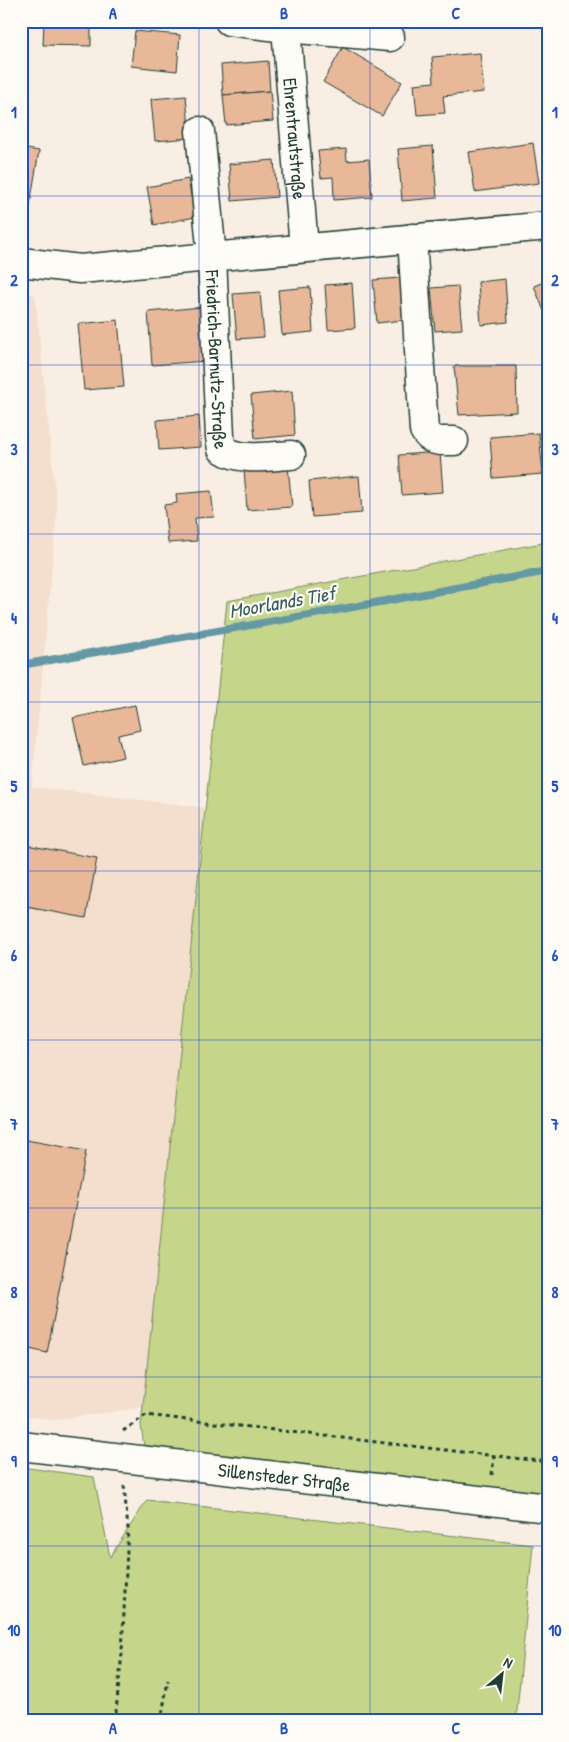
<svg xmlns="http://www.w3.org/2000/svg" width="569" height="1742" font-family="'Patrick Hand',sans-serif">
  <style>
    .built { fill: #f4dece }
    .green { fill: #c5d68a; stroke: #728a5f }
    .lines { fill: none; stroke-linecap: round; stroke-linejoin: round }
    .stream { stroke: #6299a5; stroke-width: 8 }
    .building { fill: #e8b899; stroke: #1f3d34 }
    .minor-casing { stroke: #1f3d34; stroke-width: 31 }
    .path { stroke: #1f3d34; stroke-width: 3; stroke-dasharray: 4 4; stroke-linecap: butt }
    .minor { stroke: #fdfcf7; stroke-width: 28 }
    .grid { fill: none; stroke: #1d4ed8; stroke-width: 1; stroke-opacity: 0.55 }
    .labels { text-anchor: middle; stroke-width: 4.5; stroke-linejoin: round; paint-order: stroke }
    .street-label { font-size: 19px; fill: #1f3d34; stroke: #fdfcf7 }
    .water-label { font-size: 20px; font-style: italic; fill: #355c5a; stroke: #fdfcf7 }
    .neatline { fill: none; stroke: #1d4ed8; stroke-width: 2 }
    .grid-label { font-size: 16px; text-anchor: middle; font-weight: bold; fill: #1d4ed8 }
  </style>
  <rect width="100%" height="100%" fill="#f9eee4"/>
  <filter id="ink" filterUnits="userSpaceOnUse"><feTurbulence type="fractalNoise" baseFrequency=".02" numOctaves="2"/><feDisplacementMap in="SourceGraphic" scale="10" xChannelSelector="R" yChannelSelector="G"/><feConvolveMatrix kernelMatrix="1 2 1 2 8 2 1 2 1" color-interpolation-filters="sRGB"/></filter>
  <g filter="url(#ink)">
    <path class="built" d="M21,293L35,295L57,510L32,787L209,808L147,1407L53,1420L21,1415Z"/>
    <g class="green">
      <path d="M548,542V1497L144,1447L141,1425L227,601Z"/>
      <path d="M21,1467L94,1477L110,1557L147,1500L533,1545L516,1721H21Z"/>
    </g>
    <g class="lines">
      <g class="stream">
        <path d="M546,21L548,26"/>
        <path d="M21,665L315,614L548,571"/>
      </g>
    </g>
    <g class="building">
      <path d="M44,21H91V46L43,45Z"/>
      <path d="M135,31L180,35L177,71L131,66Z"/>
      <path d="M343,47L402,82L382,116L323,82Z"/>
      <path d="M480,53L484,92L443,96L445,113L417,115L414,84L434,82L432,57Z"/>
      <path d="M268,61L270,91L223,95L221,65Z"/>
      <path d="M270,91L273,121L226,125L223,95Z"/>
      <path d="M186,96L190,138L155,141L151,99Z"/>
      <path d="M533,143L539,183L475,192L469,152Z"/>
      <path d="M433,146L437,198L402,201L398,149Z"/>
      <path d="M21,148L39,151L26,228L21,227Z"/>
      <path d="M346,149L347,161L369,159L372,197L334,200L333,177L321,178L318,151Z"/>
      <path d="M274,160L277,197L232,201L229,164Z"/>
      <path d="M188,179L195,217L154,225L147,187Z"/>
      <path d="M400,278L404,320L377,323L373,280Z"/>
      <path d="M505,279L508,322L481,325L478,282Z"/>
      <path d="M548,280V310L544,311L534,286Z"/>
      <path d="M352,283L355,328L328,330L325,285Z"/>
      <path d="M458,286L462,329L435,331L431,288Z"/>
      <path d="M310,287L313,332L282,335L278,290Z"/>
      <path d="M260,292L264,337L237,339L233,294Z"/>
      <path d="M202,307L207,361L152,365L148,312Z"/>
      <path d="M118,320L124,387L84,390L78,324Z"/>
      <path d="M454,366H516L517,412L459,415Z"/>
      <path d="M292,391L295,435L255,439L251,395Z"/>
      <path d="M199,416L201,447L159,450L157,420Z"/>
      <path d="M539,433L543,474L493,478L490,437Z"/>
      <path d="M440,452L443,492L402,495L399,455Z"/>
      <path d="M288,466L292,507L247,510L244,469Z"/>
      <path d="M359,476L362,513L312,517L309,481Z"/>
      <path d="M211,491L214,517L195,518L197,541L168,543L164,505L177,503L176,494Z"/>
      <path d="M135,705L140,730L118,735L123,757L84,766L73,718Z"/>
      <path d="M21,844L97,858L86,918L21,906Z"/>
      <path d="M21,1139L86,1151L47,1353L21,1347Z"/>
    </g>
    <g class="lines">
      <defs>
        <g id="minor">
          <path d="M229,21L286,28L390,37"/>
          <path id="s1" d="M286,28L304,248"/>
          <path id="s2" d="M200,131L212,257L220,437L222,449C241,462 269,456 291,455"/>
          <path d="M412,238L424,430C431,443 440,441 454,441"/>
          <path d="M21,262L80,269L548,226"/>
          <path id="s3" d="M21,1446L548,1508"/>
        </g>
      </defs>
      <use href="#minor" class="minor-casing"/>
      <g class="path">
        <path d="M123,1431L146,1415L548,1462"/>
        <path d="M492,1475L494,1456"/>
        <path d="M115,1721L122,1653L128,1529L124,1485"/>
        <path d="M161,1721L168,1680"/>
      </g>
      <use href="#minor" class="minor"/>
    </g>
  </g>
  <path class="grid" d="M199,21V1721M370,21V1721M21,196H548M21,365H548M21,534H548M21,702H548M21,871H548M21,1040H548M21,1208H548M21,1377H548M21,1546H548"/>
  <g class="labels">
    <g class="street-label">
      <text dy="7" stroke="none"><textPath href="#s1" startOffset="111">Ehrentrautstraße</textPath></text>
      <text dy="7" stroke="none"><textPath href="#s2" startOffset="229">Friedrich-Barnutz-Straße</textPath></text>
      <text dy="7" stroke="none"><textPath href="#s3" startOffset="265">Sillensteder Straße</textPath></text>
    </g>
    <g class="water-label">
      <text transform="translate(282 602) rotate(-10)" y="7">Moorlands Tief</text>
    </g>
  </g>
  <rect width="569" height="1742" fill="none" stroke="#fdfcf7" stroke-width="55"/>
  <g transform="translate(502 1674) rotate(28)" stroke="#fdfcf7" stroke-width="4" paint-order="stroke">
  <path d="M0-4L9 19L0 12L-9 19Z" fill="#1f3d34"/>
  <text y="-8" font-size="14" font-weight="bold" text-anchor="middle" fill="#1f3d34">N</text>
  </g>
  <rect x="28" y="28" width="514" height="1686" class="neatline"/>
  <g class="grid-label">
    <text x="113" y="19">A</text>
    <text x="284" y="19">B</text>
    <text x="456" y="19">C</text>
    <text x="14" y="118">1</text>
    <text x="555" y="118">1</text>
    <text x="14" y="286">2</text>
    <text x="555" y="286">2</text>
    <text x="14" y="455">3</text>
    <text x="555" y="455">3</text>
    <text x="14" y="624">4</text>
    <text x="555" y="624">4</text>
    <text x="14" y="792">5</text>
    <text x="555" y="792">5</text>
    <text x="14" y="961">6</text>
    <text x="555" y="961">6</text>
    <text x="14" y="1130">7</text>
    <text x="555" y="1130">7</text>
    <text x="14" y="1298">8</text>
    <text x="555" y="1298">8</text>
    <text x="14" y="1467">9</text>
    <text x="555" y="1467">9</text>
    <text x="14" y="1636">10</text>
    <text x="555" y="1636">10</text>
    <text x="113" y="1734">A</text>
    <text x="284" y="1734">B</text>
    <text x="456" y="1734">C</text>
  </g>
</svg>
